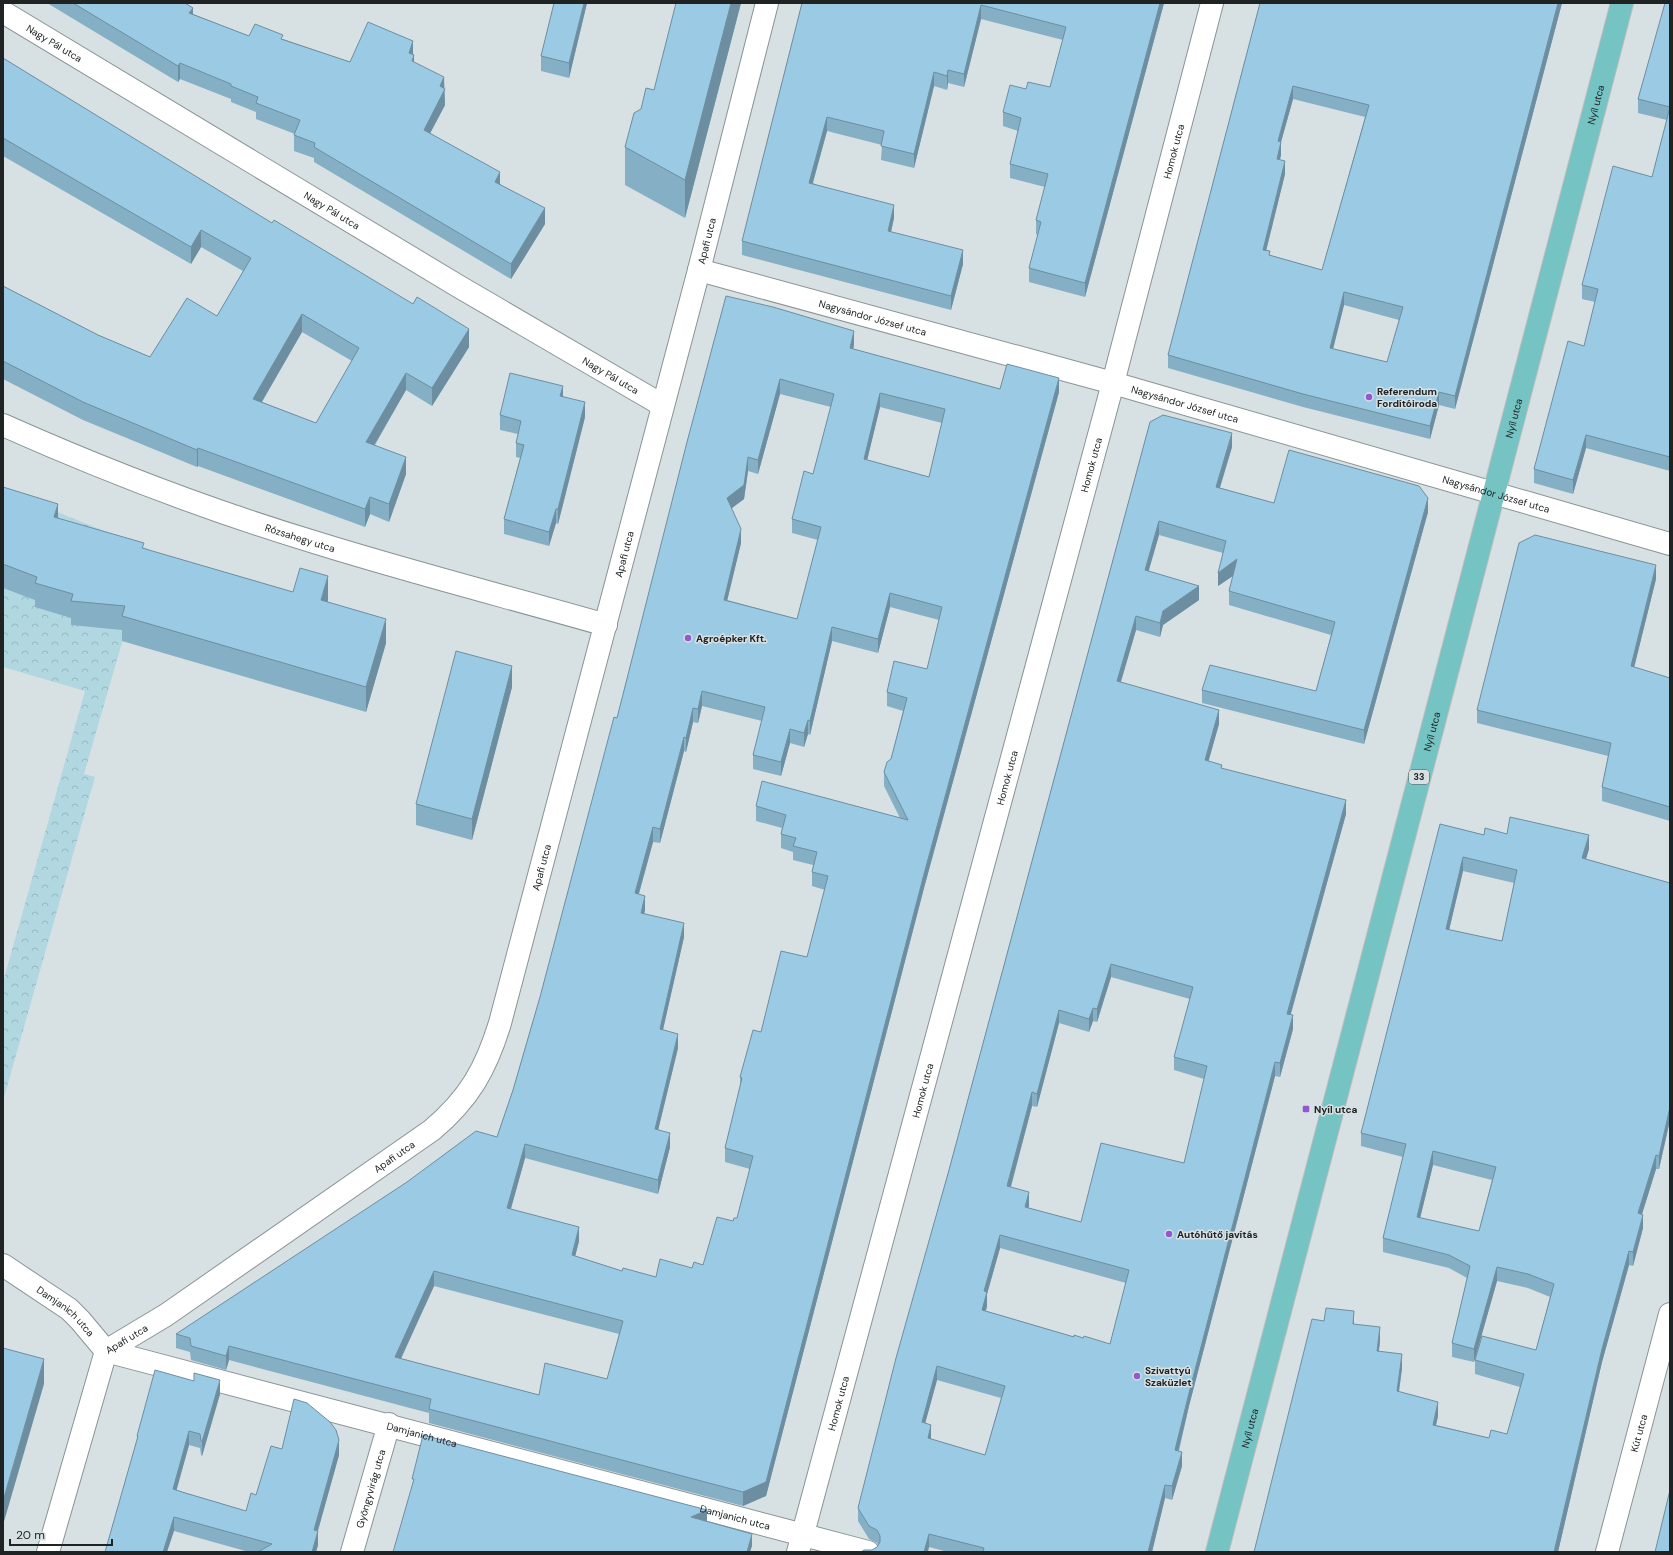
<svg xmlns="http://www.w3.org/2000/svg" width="1673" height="1555" font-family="'DM Sans',sans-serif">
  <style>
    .park { fill: url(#park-crowns) }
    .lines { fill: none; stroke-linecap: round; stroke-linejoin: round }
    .minor-casing { stroke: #8a9395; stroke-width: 24 }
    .primary-casing { stroke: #bcbdbd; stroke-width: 24 }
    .minor { stroke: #fff; stroke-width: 22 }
    .primary { stroke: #75c3c3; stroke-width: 22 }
    .wall { fill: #85afc4; fill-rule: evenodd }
    .shaded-wall { fill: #6c8ea0 }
    .building { fill: #9bcbe4; stroke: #6c8ea0; fill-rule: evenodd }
    .poi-dot { fill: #9457ce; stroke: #d7e1e3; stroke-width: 1.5 }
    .labels { text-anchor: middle; stroke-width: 3; stroke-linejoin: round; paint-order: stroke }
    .shield { fill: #d7e1e3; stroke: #575c5d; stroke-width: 1 }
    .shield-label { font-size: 9px; font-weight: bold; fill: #202324 }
    .street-label { font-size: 10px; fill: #202324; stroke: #d7e1e3 }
    .poi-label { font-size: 10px; font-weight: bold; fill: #202324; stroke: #d7e1e3; text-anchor: start }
  </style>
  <defs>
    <pattern id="park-crowns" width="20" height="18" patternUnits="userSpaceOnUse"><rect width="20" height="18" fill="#b1d7e1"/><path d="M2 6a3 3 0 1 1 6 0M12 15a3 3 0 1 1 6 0" fill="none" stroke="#98b8c1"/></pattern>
  </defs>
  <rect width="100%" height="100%" fill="#d7e1e3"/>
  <path class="park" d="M3,490L149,549L84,774L95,777L3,1101V982L85,691L3,667Z"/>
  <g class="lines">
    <defs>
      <g id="minor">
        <path id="s1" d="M3,12L458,286L662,405"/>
        <path id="s2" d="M699,270L1113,383L1670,544"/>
        <path id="s3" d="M3,425C104,470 208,510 314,542C410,572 508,597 606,625"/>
        <path id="s4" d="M3,1265L69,1309L80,1320L106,1351L868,1552"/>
        <path id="s5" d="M48,1552L106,1351L166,1315L432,1130C469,1099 486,1069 500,1023L699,270L767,3"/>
        <path id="s6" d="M352,1552L389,1424"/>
        <path id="s7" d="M798,1552L1113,383L1212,3"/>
        <path id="s8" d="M1607,1552L1670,1314"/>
      </g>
      <g id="primary">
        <path id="s9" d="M1217,1552L1622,3"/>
      </g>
    </defs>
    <use href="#minor" class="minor-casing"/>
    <use href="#primary" class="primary-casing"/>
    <use href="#minor" class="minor"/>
    <use href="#primary" class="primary"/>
  </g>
  <g class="wall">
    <path d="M47,3H185L193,14L249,36L283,39L350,62L413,55L414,62L444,89L445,105L430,133L500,184L545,224L511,279L314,162V158L294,151V135L295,134L256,119V112L231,102V99L180,79L178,82Z"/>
    <path d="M587,3L569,78L541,71V56Z"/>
    <path d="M741,3L685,218L625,185V147L641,109L654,90Z"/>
    <path d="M802,3H1164L1085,297L1029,282V268L1038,235L1036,234V220L1045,187L1010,178V164L1018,131L1003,126V112L1026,89L1050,87L1063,40L981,19L964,87L948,83L947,90L934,86L914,168L881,160L882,145L827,131L813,183L894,218L891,232L963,264L951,310L742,255V241Z"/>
    <path d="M1260,3H1562L1455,409L1439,405L1430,439L1303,407L1168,368V355ZM1293,99L1365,117L1322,270L1270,255L1266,251L1285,174L1280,159L1281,155V142ZM1344,305L1399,320L1387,362L1333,349Z"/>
    <path d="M1670,3V471L1586,448L1573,494L1534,483V469L1584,346L1595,302L1582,299V285L1652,177L1667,120L1638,113V99Z"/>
    <path d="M3,58L469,347L432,406L406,390L375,445L406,474L389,522L370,514L365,527L198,466L197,467L83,420L3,379V286L98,335L150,357L217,316L243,271L201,247L191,264L3,156ZM302,332L352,361L316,423L262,402Z"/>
    <path d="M726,296L854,345L853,349L1000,389L1059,392L924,888L766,1496L743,1506L429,1423V1413L229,1360L226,1370L191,1360L190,1352L176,1348V1334L497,1137L513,1090L540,997L617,718ZM780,394L831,407L813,474L792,519V533L818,540L797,619L727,600L741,543L731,508L744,499L748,471L758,474ZM880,407L942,423L929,477L867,460ZM890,607L939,620L927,669L887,692V706L903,711L891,759L884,772V786L900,818L756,806V821L782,828L781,834V848L793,852V860L813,865L812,872V886L825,890L807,957L761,1032L740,1077V1087L725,1148V1162L750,1169L737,1218L733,1221L703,1265L656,1277L622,1271L575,1256L579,1241L511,1209L525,1158L658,1194L670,1147L658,1130L678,1048L663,1029L684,937L644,913L645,910L639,894L653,842L660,843L684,751L686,752L693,722L698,723L702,706L762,721L753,755V769L781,776L790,743L804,747L808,734L810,735L832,641L878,653ZM434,1286L619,1334L607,1379L539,1395L401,1359Z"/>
    <path d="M563,396L585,417L558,524L556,523L549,546L504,534V519L520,458L516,457V443L518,434L500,430V415Z"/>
    <path d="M1150,422L1232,447L1220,488L1274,503L1428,512L1364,744L1202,703V690L1316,691L1331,635L1229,605V591L1233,576L1218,586L1223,553L1159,535L1148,571L1199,600L1163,625L1160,637L1136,630L1121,682L1219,724L1208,761L1222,769L1346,814L1291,1014L1293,1029L1280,1077L1275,1076L1189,1406L1179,1451L1182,1466L1172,1500L1165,1498L1152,1552H948L929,1547L872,1550L877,1547L878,1545L877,1543L869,1539L858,1521V1508ZM1111,977L1190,999L1174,1057V1070L1204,1079L1184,1163L1081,1222L1028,1208L1029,1206L1011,1187L1032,1106L1037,1107L1059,1023L1089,1032L1093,1021L1097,1022ZM1000,1248L1126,1283L1110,1344L1083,1338L1074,1337L986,1311L987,1306V1294ZM937,1380L1001,1398L985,1455L931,1439L925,1423Z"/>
    <path d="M3,488L58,518L144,549L293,592L328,600V602L386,643L366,712L122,641V630L71,625V618L35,607V600L3,588Z"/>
    <path d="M1656,579L1634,667L1670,678V821L1602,801V787L1608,756L1477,723V710Z"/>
    <path d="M512,687L472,840L416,825V804Z"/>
    <path d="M1440,824L1484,835L1507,834L1589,849L1586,859L1670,883V1120L1659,1169H1656L1642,1214L1643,1228L1633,1266L1629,1265L1602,1362L1558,1552H1254L1354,1324L1380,1341L1379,1351L1402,1368L1399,1392L1438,1416L1436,1425L1489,1438L1507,1434L1520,1387L1475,1374V1360L1536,1350L1550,1297L1528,1288L1497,1281L1474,1362L1452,1357V1343L1467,1278L1449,1268L1383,1252V1238L1403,1157L1361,1146V1133ZM1463,871L1514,883L1502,941L1449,930ZM1433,1165L1492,1180L1479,1231L1420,1218Z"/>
    <path d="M194,1373L220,1394L202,1456L201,1455L200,1448L189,1445L176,1490L182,1492L246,1511L256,1495L282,1449L339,1455L318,1531V1545L316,1552H249L174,1531L137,1442V1436L194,1381Z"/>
  </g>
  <g class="shaded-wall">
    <path d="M584,3H587L569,78V63Z"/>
    <path d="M731,3H741L685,218V180Z"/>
    <path d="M1160,3H1164L1085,297V283Z"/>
    <path d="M1558,3H1562L1455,409V396Z"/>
    <path d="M981,5V19L964,87V74Z"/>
    <path d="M193,8V23L189,13Z"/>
    <path d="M413,41V57L409,53Z"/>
    <path d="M414,55V71L412,61Z"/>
    <path d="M180,63V79L178,82V66Z"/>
    <path d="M948,70V83L947,90V76Z"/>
    <path d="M934,72V86L914,168V154Z"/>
    <path d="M444,77L445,105L424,145V130L440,86Z"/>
    <path d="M1293,86V99L1281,142V155L1277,172L1278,141Z"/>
    <path d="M827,117V131L809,196V183Z"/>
    <path d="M1285,161V174L1263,263V250Z"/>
    <path d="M500,172V188L495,182Z"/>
    <path d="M894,205V218L888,245V231Z"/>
    <path d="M545,208V224L511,279V264Z"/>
    <path d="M201,230V247L191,264V247Z"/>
    <path d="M963,250V264L951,310V296Z"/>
    <path d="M1344,292V305L1330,361V348Z"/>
    <path d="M302,314V332L253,417V399Z"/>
    <path d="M469,329V347L432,406V388Z"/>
    <path d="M854,331V345L850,362V348Z"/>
    <path d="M406,373V390L366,459V442Z"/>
    <path d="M1059,378V392L924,888L766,1496L743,1506V1492L924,874Z"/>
    <path d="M780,379V394L758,474V460Z"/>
    <path d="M563,386V401L560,396Z"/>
    <path d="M1439,392V405L1430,439V426Z"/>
    <path d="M880,393V407L864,473V459Z"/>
    <path d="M585,402V417L558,524V509Z"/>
    <path d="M1232,433V447L1216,500V487Z"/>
    <path d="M1586,435V448L1573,494V480Z"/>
    <path d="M198,448V466L197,467V450Z"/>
    <path d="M406,457V474L389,522V504Z"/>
    <path d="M748,457V471L744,499L727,512V498Z"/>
    <path d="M370,497V514L365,527V509Z"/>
    <path d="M1428,498V512L1364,744V730Z"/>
    <path d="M58,504V528L54,517Z"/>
    <path d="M556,509V523L549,546V532Z"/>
    <path d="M1159,521V535L1145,584V570Z"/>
    <path d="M741,529V543L724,614V600Z"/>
    <path d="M1237,559V573L1218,586V573Z"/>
    <path d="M1656,565V579L1631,680V666Z"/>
    <path d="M328,576V600L321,624V600Z"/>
    <path d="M1199,586V600L1163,625L1160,637V623L1163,611Z"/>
    <path d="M890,593V607L878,653V639Z"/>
    <path d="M1136,616V630L1117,694V681Z"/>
    <path d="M386,619V643L366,712V687Z"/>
    <path d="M832,627V641L810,735V721Z"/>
    <path d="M512,666V687L472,840V819Z"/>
    <path d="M702,691V706L698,723V709Z"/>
    <path d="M693,708V722L686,752V738Z"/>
    <path d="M1219,710V724L1205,774V760Z"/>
    <path d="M808,720V734L804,747V733Z"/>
    <path d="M790,729V743L781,776V762Z"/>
    <path d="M684,737V751L660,843V829Z"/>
    <path d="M1346,800V814L1287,1027V1014Z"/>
    <path d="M653,827V842L635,907V893Z"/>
    <path d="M1589,835V849L1582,872V858Z"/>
    <path d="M1463,857V871L1446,943V929Z"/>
    <path d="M645,896V910L641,927V913Z"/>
    <path d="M684,923V937L660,1043V1029Z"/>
    <path d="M1111,964V977L1097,1022V1009Z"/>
    <path d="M1093,1008V1021L1089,1032V1019Z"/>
    <path d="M1059,1010V1023L1037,1107V1094Z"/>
    <path d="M1293,1015V1029L1280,1077V1063Z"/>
    <path d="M678,1034V1048L655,1143V1129Z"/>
    <path d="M1275,1062V1076L1189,1406L1175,1464V1450L1189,1393Z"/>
    <path d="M1032,1092V1106L1007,1200V1186Z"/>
    <path d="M1670,1107V1120L1659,1169V1156Z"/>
    <path d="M670,1133V1147L658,1194V1180Z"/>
    <path d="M525,1144V1158L507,1222V1208Z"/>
    <path d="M1433,1151V1165L1417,1231V1217Z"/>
    <path d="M1656,1155V1169L1638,1227V1213Z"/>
    <path d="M1029,1192V1206L1025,1221V1207Z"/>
    <path d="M1643,1215V1228L1633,1266V1252Z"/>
    <path d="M579,1227V1241L572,1269V1255Z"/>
    <path d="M1000,1235V1248L987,1294V1306L982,1323V1310L984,1291Z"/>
    <path d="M1629,1251V1265L1602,1362L1558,1552H1554L1602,1349Z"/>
    <path d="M1497,1267V1281L1474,1362V1349Z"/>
    <path d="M434,1271V1286L395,1371V1357Z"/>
    <path d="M1354,1311V1325L1353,1324Z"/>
    <path d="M1380,1327V1341L1377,1365V1351Z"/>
    <path d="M229,1346V1360L226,1370V1356Z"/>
    <path d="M1402,1354V1368L1397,1405V1391Z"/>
    <path d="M44,1359V1384L3,1525V1501Z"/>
    <path d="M937,1366V1380L922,1435V1422Z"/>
    <path d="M220,1380V1394L202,1456V1442Z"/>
    <path d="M1438,1402V1416L1433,1438V1425Z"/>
    <path d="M931,1425V1438L928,1452V1438Z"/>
    <path d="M189,1431V1445L173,1503V1489Z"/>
    <path d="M339,1440V1455L314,1544V1530Z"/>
    <path d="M1182,1452V1466L1172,1500V1486Z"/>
    <path d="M1165,1485V1498L1152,1552H1148Z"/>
    <path d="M707,1510V1522L691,1517Z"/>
    <path d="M174,1517V1531L167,1552H163Z"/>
    <path d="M318,1531V1545L316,1552H312Z"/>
    <path d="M752,1534V1546L750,1552H747Z"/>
    <path d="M929,1534V1547L928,1552H924Z"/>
  </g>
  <g class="building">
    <path d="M73,3H185L193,8L189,13L249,36L255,24L283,35L281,39L350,62L368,22L413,41L409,53L414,55L412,61L444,77L440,86L445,89L424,130L500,172L495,182L545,208L511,264L314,147L315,143L294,135L300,120L256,103L258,97L231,86V84L180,63L178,66Z"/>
    <path d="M554,3H584L569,63L541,56Z"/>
    <path d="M676,3H731L685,180L625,147L634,113L641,109L646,88L654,90Z"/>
    <path d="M802,3H1160L1085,283L1029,268L1041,222L1036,220L1048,174L1010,164L1021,118L1003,112L1010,85L1026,89L1028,82L1050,87L1066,27L981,5L964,74L948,70L947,76L934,72L914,154L881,146L884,131L827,117L809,183L894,205L888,231L963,250L951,296L742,241Z"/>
    <path d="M1260,3H1558L1455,396L1439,392L1430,426L1303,394L1168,355ZM1293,86L1369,105L1322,270L1269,255L1270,251L1263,250L1285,161L1277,159L1281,142L1278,141ZM1344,292L1403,307L1387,362L1330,348Z"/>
    <path d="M1665,3H1670V107L1638,99Z"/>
    <path d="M3,58L272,223L274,220L413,304L417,297L469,329L432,388L406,373L366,442L406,457L389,504L370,497L365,509L198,448L197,450L83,402L3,361V286L98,335L150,357L187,298L217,316L251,258L201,230L191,247L3,138ZM302,314L359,348L316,423L253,399Z"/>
    <path d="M1670,107V457L1586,435L1573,480L1534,469L1568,341L1584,346L1598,289L1582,285L1613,166L1652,177Z"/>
    <path d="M726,296L773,307L854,331L850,348L1000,389L1007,364L1059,378L924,874L766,1482L743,1492L429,1409L431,1399L229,1346L226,1356L191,1346L190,1338L176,1334L407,1182L476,1131L497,1137L513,1090L540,997L614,717L617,718L687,442ZM780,379L834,394L813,474L804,471L792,519L821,527L797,619L724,600L741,529L727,498L744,485L748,457L758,460ZM880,393L945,409L929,477L864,459ZM890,593L942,607L927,669L894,661L887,692L907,698L891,759L887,762L884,772L908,820L762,781L756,806L786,815L781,834L796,838L793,846L817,852L812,872L828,876L807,957L781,951L761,1032L753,1030L740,1077L742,1078L725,1148L753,1156L737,1218H734L733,1221L717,1217L703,1265L694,1262L692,1268L660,1259L656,1277L623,1268L622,1271L572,1255L579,1227L507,1208L525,1144L658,1180L670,1133L655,1129L678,1034L660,1029L684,923L641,913L645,896L635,893L653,827L660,829L684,737L686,738L693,708L698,709L702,691L765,707L753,755L781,762L790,729L804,733L808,720L810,721L832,627L878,639ZM434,1271L623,1321L607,1379L545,1363L539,1395L395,1357Z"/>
    <path d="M510,373L563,386L560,396L585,402L558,509H556L549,532L504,519L524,445L516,443L521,421L500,415Z"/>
    <path d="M1163,415L1232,433L1216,487L1274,503L1289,450L1419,486L1428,498L1364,730L1202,690L1210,665L1316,691L1335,622L1229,591L1237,559L1218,573L1226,541L1159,521L1145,570L1199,586L1163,611L1160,623L1136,616L1117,681L1219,710L1205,760L1222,765L1221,768L1346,800L1287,1014L1293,1015L1280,1063L1275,1062L1189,1393L1175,1450L1182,1452L1172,1486L1165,1485L1148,1552H983L984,1548L929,1534L924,1552H861L864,1550H872L877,1547L880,1542V1536L877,1530L869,1526L858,1508L896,1358L949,1170L1150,422ZM1111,964L1193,987L1174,1057L1207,1066L1184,1163L1101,1143L1081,1222L1025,1207L1029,1192L1007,1186L1032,1092L1037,1094L1059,1010L1089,1019L1093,1008L1097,1009ZM1000,1235L1129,1270L1110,1344L1084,1336L1083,1338L1074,1335V1337L982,1310L987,1292L984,1291ZM937,1366L1005,1386L985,1455L928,1438L931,1425L922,1422Z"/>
    <path d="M3,487L58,504L54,517L144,543L142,548L293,592L300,568L328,576L321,600L386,619L366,687L122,616L125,606L71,601L73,594L35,583L37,577L3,564Z"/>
    <path d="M1535,535L1656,565L1631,666L1670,678V807L1602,787L1611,743L1477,710L1519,543Z"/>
    <path d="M456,651L512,666L472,819L416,804Z"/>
    <path d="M1510,817L1589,835L1582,858L1670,883V1107L1659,1156L1656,1155L1638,1213L1643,1215L1633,1252L1629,1251L1602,1349L1554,1552H1254L1312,1319L1324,1321L1326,1308L1354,1311L1353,1324L1380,1327L1377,1351L1402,1354L1397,1391L1438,1402L1433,1425L1489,1438L1491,1430L1507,1434L1524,1374L1475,1360L1482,1336L1536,1350L1554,1284L1528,1274L1497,1267L1474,1349L1452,1343L1470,1266L1449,1255L1383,1238L1406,1144L1361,1133L1440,824L1484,835L1485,828L1507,834ZM1463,857L1517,870L1502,941L1446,929ZM1433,1151L1496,1167L1479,1231L1417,1217Z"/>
    <path d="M3,1348L44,1359L3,1501Z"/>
    <path d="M155,1370L194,1381V1373L220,1380L202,1442L201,1441L200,1434L189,1431L173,1489L182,1492L246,1511L251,1493L256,1495L271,1446L282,1449L294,1399L307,1403L330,1422L336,1430L339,1440L314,1530L318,1531L312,1552H258L272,1544L174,1517L163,1552H105L138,1436H137Z"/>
    <path d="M423,1435L707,1510L691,1517L752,1534L747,1552H393L414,1479H412Z"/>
    <path d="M1670,1490V1552H1655Z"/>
  </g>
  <g class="poi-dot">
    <circle cx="1369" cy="397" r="4"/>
    <circle cx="688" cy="638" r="4"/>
    <rect x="1302" y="1105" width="8" height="8" rx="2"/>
    <circle cx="1169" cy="1234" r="4"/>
    <circle cx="1137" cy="1376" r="4"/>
  </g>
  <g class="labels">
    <rect class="shield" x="1409" y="770" width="20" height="14" rx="3"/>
    <g class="shield-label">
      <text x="1419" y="780">33</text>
    </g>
    <g class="street-label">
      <text dy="4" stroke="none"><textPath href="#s1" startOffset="60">Nagy Pál utca</textPath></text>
      <text dy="4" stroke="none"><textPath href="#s9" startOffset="1496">Nyíl utca</textPath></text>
      <text dy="4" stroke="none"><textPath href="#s7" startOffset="1450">Homok utca</textPath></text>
      <text dy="4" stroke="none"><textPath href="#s1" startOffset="384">Nagy Pál utca</textPath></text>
      <text dy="4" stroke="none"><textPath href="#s5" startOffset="1541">Apafi utca</textPath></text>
      <text dy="4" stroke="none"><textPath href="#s2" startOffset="180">Nagysándor József utca</textPath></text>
      <text dy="4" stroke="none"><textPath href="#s1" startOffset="708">Nagy Pál utca</textPath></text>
      <text dy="4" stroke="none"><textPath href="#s2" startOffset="504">Nagysándor József utca</textPath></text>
      <text dy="4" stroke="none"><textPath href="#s9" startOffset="1172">Nyíl utca</textPath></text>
      <text dy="4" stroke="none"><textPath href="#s7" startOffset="1126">Homok utca</textPath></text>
      <text dy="4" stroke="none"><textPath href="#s2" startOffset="828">Nagysándor József utca</textPath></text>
      <text dy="4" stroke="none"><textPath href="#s3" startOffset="318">Rózsahegy utca</textPath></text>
      <text dy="4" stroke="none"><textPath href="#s5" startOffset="1217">Apafi utca</textPath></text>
      <text dy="4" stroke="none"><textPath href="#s9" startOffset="848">Nyíl utca</textPath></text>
      <text dy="4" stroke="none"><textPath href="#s7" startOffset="802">Homok utca</textPath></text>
      <text dy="4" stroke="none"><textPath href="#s5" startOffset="893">Apafi utca</textPath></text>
      <text dy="4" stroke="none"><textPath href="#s7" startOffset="478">Homok utca</textPath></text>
      <text dy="4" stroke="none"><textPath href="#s5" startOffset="557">Apafi utca</textPath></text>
      <text dy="4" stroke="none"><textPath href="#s4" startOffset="78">Damjanich utca</textPath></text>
      <text dy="4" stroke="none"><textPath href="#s5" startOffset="233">Apafi utca</textPath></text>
      <text dy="4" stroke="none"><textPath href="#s7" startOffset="154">Homok utca</textPath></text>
      <text dy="4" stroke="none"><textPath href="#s9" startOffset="128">Nyíl utca</textPath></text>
      <text dy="4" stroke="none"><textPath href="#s4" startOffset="462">Damjanich utca</textPath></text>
      <text dy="4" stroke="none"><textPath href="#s8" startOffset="123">Kút utca</textPath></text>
      <text dy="4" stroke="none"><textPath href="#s6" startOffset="66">Gyöngyvirág utca</textPath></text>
      <text dy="4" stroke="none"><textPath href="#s4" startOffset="786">Damjanich utca</textPath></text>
    </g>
    <g class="poi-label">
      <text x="1377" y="395">Referendum<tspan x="1377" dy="12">Fordítóiroda</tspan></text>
      <text x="696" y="642">Agroépker Kft.</text>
      <text x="1314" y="1113">Nyíl utca</text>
      <text x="1177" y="1238">Autóhűtő javítás</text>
      <text x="1145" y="1374">Szivattyú<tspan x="1145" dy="12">Szaküzlet</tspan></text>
    </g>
  </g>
  <rect width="1673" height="1555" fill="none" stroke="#202324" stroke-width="8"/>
  <path d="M10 1539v6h102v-6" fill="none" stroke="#202324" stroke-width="2"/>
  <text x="16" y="1539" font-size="12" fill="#202324" stroke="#d7e1e3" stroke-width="3" paint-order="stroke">20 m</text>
</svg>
